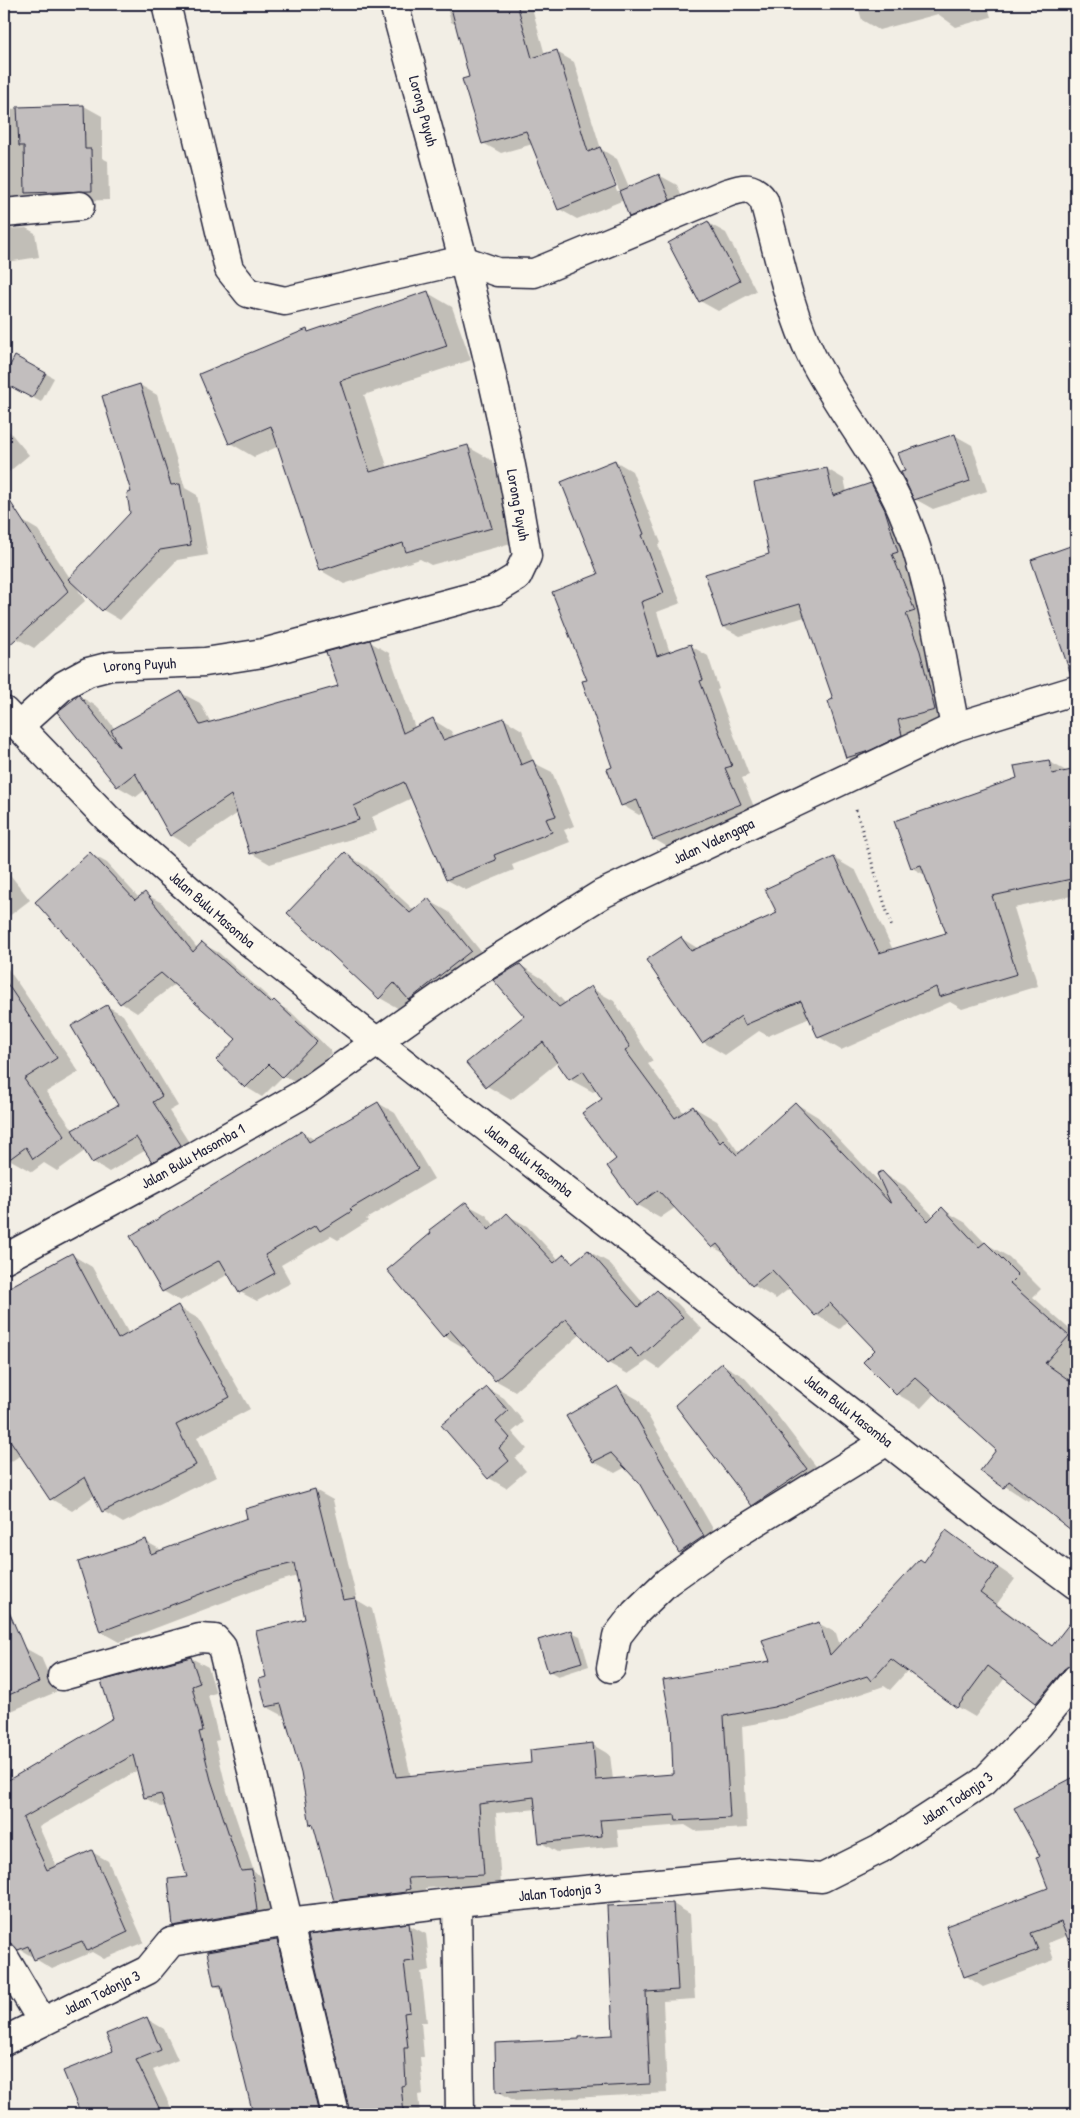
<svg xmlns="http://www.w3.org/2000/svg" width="1080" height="2118" font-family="'Patrick Hand',sans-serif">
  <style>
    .shadow { fill: #0003; fill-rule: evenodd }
    .building { fill: #c2bebe; stroke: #22223b }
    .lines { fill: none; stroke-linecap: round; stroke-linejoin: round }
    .street-casing { stroke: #22223b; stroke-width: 31 }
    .secondary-casing { stroke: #22223b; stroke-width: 31 }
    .path { stroke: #22223b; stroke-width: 3; stroke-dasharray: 1 4; stroke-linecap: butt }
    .street { stroke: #fbf7ec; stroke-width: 28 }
    .secondary { stroke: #fbf7ec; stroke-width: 28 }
    .labels { text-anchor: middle; stroke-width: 4.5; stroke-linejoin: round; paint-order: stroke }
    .street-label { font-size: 15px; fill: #22223b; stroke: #fbf7ec }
  </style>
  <rect width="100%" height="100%" fill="#f2eee5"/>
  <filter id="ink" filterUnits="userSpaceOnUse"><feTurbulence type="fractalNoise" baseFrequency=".02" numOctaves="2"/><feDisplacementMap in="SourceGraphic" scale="10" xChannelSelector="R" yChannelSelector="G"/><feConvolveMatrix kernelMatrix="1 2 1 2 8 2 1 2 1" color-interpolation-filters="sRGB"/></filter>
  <g filter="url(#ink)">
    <g class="shadow">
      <path d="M446,4H531L545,55L557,52L574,62L601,149L617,159L629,187L659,175L677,185L687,210L647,226L630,216L624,200L577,219L559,209L533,144L501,153L483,143L471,78L457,25L451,22ZM604,161H607L620,192L618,193Z"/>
      <path d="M857,4H987L991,17L956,27L938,14L879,30L862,20Z"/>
      <path d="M4,59L10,109L84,106L102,116V158L108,161L109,200L37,202L4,214Z"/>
      <path d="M708,223L726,233L756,291L718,311L700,301Z"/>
      <path d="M26,228L35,233L39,257L7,262L4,260V229Z"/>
      <path d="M428,293L452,307L471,360L364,395L388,469L468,447L493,461L515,542L431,565L420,559L344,584L320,570L279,446L254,457L230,443L307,330L311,333Z"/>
      <path d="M16,357L54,378L41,402L4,382Z"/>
      <path d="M140,385L157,395L185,488L197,495L208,555L177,560L120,620L103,610L74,583L85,601L34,648L16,638L4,624V532L21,520L38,530L70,578L131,513Z"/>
      <path d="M4,425L29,455L4,476Z"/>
      <path d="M954,435L972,445L987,491L933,509L915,499Z"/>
      <path d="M615,461L632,471L661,543L658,545L681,603L657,612L670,653L691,646L708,656L719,689L717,690L749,775L742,778L757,814L671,849L654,839L643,813L639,815L622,805L614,768L589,680L599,575Z"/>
      <path d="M827,469L844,479L847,492L870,484L888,494L951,719L914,730L918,744L864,767L847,757L835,700L805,617L740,636L723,627Z"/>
      <path d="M1076,546V676L1072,674L1032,561Z"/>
      <path d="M370,642L389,653L415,728L433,720L451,731L454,737L504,719L522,730L534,763L552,772L574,826L564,830L570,842L512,865L514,870L466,890L447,880L412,798L372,817L377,831L270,864L251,853L238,813L189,846L171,835L145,790L136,797L117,786L79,696L98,707L115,729L181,693L200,703L211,723L339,687Z"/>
      <path d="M1048,761L1068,772L1076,773V895L1014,908L1038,986L962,1009L950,1002L841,1050L819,1037L810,1018L768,1036L759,1031L725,1055L703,1042L681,938L699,949L778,914L834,858L856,871L893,950L948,934L927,876L912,868L1018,779Z"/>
      <path d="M91,854L107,863L139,898L145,894L162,903L198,949L203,944L219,953L275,1003L291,1012L332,1052L300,1085L283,1076L262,1097L246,1087L238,1039L175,984L137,1013L121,1003L64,930L58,927Z"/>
      <path d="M345,854L366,866L415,911L428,900L449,912L491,964L430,1011L410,1000L401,1010L380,998L289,913Z"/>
      <path d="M4,867L30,900L4,920Z"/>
      <path d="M4,963L79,1072L46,1092L74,1131L120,1105L107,1006L123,1015L178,1106L169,1111L197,1155L169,1170L153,1161L146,1150L109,1172L93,1162L86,1150L57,1171L44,1163L32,1172L9,1159L4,1151Z"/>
      <path d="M520,965L543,979L566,1004L591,988L614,1001L653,1061L648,1064L684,1113L693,1107L717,1121L737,1150L742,1153L795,1103L818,1117L884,1187L882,1173L905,1186L934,1217L942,1209L966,1223L985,1243L1009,1257L1041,1289L1033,1297L1076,1335V1367L1068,1377L1076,1383V1532L1031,1497L1028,1501L982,1471L998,1449L935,1393L921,1408L897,1394L865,1362L877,1350L848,1321L840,1329L816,1315L790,1288L776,1299L753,1285L727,1255L713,1247L676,1207L660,1218L637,1205L603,1099L597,1090L593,1092L569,1079L558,1062L511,1100L487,1086L468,1063L526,1016Z"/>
      <path d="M378,1103L395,1113L434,1179L366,1219L368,1221L338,1240L331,1236L281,1265L291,1283L257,1301L240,1292L229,1274L180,1301L163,1291L302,1132L315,1140Z"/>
      <path d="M466,1204L486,1215L495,1226L507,1215L527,1226L559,1260L564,1256L575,1262L588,1251L608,1262L644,1304L658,1291L677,1303L702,1329L659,1369L647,1361L628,1374L608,1363L581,1334L515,1391L495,1380L465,1345L463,1347L444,1336Z"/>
      <path d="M72,1255L92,1267L129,1334L178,1307L199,1319L250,1409L197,1437L216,1477L123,1523L103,1511L95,1495L72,1511L51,1499L21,1455L4,1466V1291Z"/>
      <path d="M722,1364L744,1377L773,1410L828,1482L775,1518L753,1505Z"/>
      <path d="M487,1388L504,1398L524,1422L512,1432L527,1449L515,1458L526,1471L506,1488L489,1478L443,1425Z"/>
      <path d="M618,1388L639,1400L724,1548L700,1564L680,1552L640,1483L626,1467L615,1473L594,1462L568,1416Z"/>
      <path d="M315,1490L333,1500L357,1600L372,1609L411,1777L532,1764L593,1745L610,1755L613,1780L675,1776L672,1723L771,1662L818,1623L836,1633L840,1646L924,1563L947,1532L1015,1579L997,1604L1053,1646L1076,1618V1685L1054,1712L1037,1702L1005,1678L975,1717L958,1707L908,1670L890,1690L884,1686L792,1717L742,1726L747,1828L695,1831L685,1825L617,1830L619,1846L557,1852L540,1842L537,1809L496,1813L501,1885L425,1888L427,1899L353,1910L335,1900L315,1826L311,1824L302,1773L286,1717L267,1707L268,1678L307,1620L298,1576L279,1581L119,1642L101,1632L79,1563L145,1541L163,1551L249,1519Z"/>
      <path d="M572,1632L580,1636L589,1666L558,1676L549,1671Z"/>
      <path d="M23,1647L41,1657L56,1692L4,1714V1655Z"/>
      <path d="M191,1658L208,1667L216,1693L208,1695L219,1740L215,1741L227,1791L254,1872L268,1880L273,1920L191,1934L175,1925L188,1878L166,1806L161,1807L145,1798L138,1770L39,1827L57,1867L92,1852L108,1861L144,1942L104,1959L92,1952L52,1969L21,1950L13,1952L4,1966V1761L12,1779L114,1719Z"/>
      <path d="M1076,1705V1713L1073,1710Z"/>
      <path d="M1076,1777V1932L1048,1943L1054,1960L983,1987L966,1976L948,1927L1050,1889L1041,1856L1016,1808Z"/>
      <path d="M673,1904L690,1914L695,1999L663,2001L667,2093L515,2101L497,2091L581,2041L614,2036L608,1907Z"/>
      <path d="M409,1925L426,1934L430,1970L421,1972L427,2022H421L424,2057H420L423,2094L418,2095L420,2114H351Z"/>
      <path d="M277,1941L294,1951L333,2114H257L253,2112L224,1990L215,1986Z"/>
      <path d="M147,2019L164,2029L178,2060L153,2070L174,2114H86L81,2111L114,2052Z"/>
    </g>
    <g class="building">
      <path d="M450,4H517L532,58L557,50L588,152L600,147L616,186L558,210L526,131L482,144L462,79L469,77Z"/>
      <path d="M84,105L85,149H91L92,191L25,193L24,146H19L17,107Z"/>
      <path d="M659,174L670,200L629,217L619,191Z"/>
      <path d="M708,221L740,281L699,302L668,243Z"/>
      <path d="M428,291L447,346L340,381L370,472L468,445L492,528L406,552L403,543L319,571L271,426L229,444L199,374L307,329L308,332Z"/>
      <path d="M15,356L46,373L32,398L4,383V377Z"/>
      <path d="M140,384L171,485L180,484L191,545L160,550L102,611L68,579L130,513L127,493L131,492L102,396Z"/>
      <path d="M955,434L970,481L914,500L901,472L905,471L898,453Z"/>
      <path d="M615,460L644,534L642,535L664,593L641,602L657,656L691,644L703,680L700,681L732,766L725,768L741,804L653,840L637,800L621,806L607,769L612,767L582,681L587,680L552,592L598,574L561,482Z"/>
      <path d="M827,468L833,496L871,483L885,510L898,552L892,554L915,611L906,614L920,651L935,710L898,720L902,735L869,751L846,758L828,701L833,699L800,604L722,627L705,574L769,554L754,483Z"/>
      <path d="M4,492L68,591L4,650Z"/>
      <path d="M1076,544V675H1071L1031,560Z"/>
      <path d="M370,640L403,733L433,718L443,740L504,718L521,765L533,760L556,816L546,819L552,832L494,855L496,860L446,880L404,782L354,806L359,820L250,854L231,795L170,836L135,773L117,787L57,712L79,695L120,747L111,730L181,691L200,725L338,686L326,652Z"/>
      <path d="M1049,760L1052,774L1072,770L1076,788V878L992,896L1017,974L939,997L936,987L818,1038L801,1001L745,1025L741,1016L702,1043L646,960L681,937L691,951L777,913L765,889L834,857L879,953L946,933L921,865L911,868L894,821L1017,778L1014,766Z"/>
      <path d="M90,852L135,900L145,892L193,952L202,942L271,1003L274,1000L317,1041L282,1077L269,1064L245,1088L216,1060L236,1039L161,973L120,1004L59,927L58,928L35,902Z"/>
      <path d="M345,852L410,913L428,898L471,951L409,1000L394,983L379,999L287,913Z"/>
      <path d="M520,964L559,1007L591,986L630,1047L625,1050L675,1118L693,1106L720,1143L723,1140L737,1155L795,1102L891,1204L877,1174L882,1171L928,1221L942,1207L979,1247L985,1242L1018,1275L1010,1283L1069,1336L1045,1363L1076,1385V1534L1009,1481L1004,1488L980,1471L996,1450L915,1377L896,1395L863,1362L875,1350L830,1303L815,1316L772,1270L752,1286L717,1244L712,1248L658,1190L636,1206L607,1166L616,1159L582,1113L602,1099L583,1071L569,1080L543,1042L486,1087L466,1063L524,1016L493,980Z"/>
      <path d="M4,979L57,1058L24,1079L65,1136L33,1159L26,1147L4,1163Z"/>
      <path d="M107,1005L162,1096L153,1102L181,1145L152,1162L136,1137L92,1163L72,1130L118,1105L71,1026Z"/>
      <path d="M378,1102L418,1169L350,1209L352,1211L320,1231L316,1225L265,1255L275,1273L239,1293L220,1260L162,1292L130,1236L302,1131L309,1142Z"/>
      <path d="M466,1202L489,1230L507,1213L554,1263L564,1254L572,1263L588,1250L638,1307L657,1290L683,1317L639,1358L631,1348L607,1364L566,1319L495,1381L450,1330L443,1337L387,1270L431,1233L429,1230Z"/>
      <path d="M72,1253L118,1339L178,1305L230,1397L176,1425L196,1465L102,1512L85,1477L50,1500L4,1431V1290Z"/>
      <path d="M722,1363L751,1396L807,1469L752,1506L675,1405Z"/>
      <path d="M618,1386L704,1536L679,1553L639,1483L611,1453L593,1462L566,1416Z"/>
      <path d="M487,1387L508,1411L496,1422L510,1438L499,1448L509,1461L488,1479L441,1425Z"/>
      <path d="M315,1489L343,1600L355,1598L396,1777L531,1763L530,1750L593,1743L596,1780L673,1774L671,1723L663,1680L770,1661L762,1640L819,1622L830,1655L920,1559L924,1562L946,1530L998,1568L980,1593L1052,1646L1076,1615V1664L1064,1669L1036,1703L988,1666L957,1708L891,1659L871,1681L867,1676L774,1707L724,1716L730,1818L676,1821L675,1815L600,1820L602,1836L539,1843L534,1797L479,1804L484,1875L408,1878L410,1889L405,1890L406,1892L334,1901L313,1824L310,1825L301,1773L281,1704L266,1707L259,1679L266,1677L256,1631L305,1619L294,1563L261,1571L100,1632L78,1562L146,1539L151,1554L247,1518L245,1509Z"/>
      <path d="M4,1600L39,1682L4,1697Z"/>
      <path d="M572,1630L582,1662L548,1672L538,1640Z"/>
      <path d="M191,1657L200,1683L192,1686L203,1731L199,1732L211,1780L241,1871L252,1870L257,1911L173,1926L168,1879L187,1877L161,1794L144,1798L133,1755L23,1818L47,1870L92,1850L128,1932L87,1951L82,1941L34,1960L28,1946L18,1950L10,1943L4,1929V1775L7,1781L113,1718L101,1681Z"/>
      <path d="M1076,1776V1954L1074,1955L1061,1922L1031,1933L1038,1950L964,1977L946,1926L1048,1888L1036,1857L1040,1856L1014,1808Z"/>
      <path d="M673,1903L678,1990L646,1992L650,2084L496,2092L495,2043L579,2039V2037L613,2035L607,1906Z"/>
      <path d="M409,1923L414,1961L404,1962L410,2012L404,2013L408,2048H404L406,2085L401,2086L404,2114H350L308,1935Z"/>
      <path d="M277,1940L319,2114H253L221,1985L214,1986L207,1952Z"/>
      <path d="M147,2017L161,2050L136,2060L162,2114H81L63,2071L113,2051L106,2034Z"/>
    </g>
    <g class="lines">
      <defs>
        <g id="street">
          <path d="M166,4L229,269L248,293L285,301L463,260L497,272L534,273L727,193C744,187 753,185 764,201C778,252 789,310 812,357C839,410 878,455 902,510C931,576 941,657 955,727"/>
          <path d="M4,213L80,206"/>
          <path id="s1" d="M19,726L64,685L88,672L111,666L205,662L263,653L494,591L517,577L527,556C498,369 443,186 394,4"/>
          <path id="s2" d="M4,1259L164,1173L303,1094L470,976L602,894L955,727L1076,690"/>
          <path d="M611,1668L617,1636L635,1613L667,1582L720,1544L887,1441"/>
          <path d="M62,1676L200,1638L215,1639L222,1647L335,2114"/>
          <path d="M457,1902L460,2114"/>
          <path d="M4,1957L42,2021"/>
          <path id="s3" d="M4,2041L148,1970L171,1942L288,1922L457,1902L763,1873L822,1878L880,1849L983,1782L1038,1726L1076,1679"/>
        </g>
        <g id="secondary">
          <path id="s4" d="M4,711L108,819L243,937L984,1517L1076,1585"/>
        </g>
      </defs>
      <use href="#street" class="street-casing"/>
      <use href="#secondary" class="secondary-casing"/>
      <path class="path" d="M856,810L892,928"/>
      <use href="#street" class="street"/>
      <use href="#secondary" class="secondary"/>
    </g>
  </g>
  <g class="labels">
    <g class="street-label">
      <text transform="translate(423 111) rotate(75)" y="5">Lorong Puyuh</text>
      <text transform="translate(518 505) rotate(80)" y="5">Lorong Puyuh</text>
      <text dy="5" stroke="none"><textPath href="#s1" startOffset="141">Lorong Puyuh</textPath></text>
      <text dy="5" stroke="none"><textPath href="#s2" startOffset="825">Jalan Valengapa</textPath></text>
      <text dy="5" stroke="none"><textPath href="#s4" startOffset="288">Jalan Bulu Masomba</textPath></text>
      <text dy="5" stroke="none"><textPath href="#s2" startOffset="215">Jalan Bulu Masomba 1</textPath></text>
      <text dy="5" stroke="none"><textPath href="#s4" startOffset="692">Jalan Bulu Masomba</textPath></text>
      <text dy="5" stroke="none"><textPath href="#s4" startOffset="1098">Jalan Bulu Masomba</textPath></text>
      <text dy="5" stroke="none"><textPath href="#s3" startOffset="1009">Jalan Todonja 3</textPath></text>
      <text dy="5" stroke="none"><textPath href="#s3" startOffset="589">Jalan Todonja 3</textPath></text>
      <text dy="5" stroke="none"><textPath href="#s3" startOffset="109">Jalan Todonja 3</textPath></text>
    </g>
  </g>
  <rect width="1080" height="2118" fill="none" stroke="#fbf7ec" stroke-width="20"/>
  <rect x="10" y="10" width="1060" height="2098" fill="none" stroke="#22223b" stroke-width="2" filter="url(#ink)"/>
</svg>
